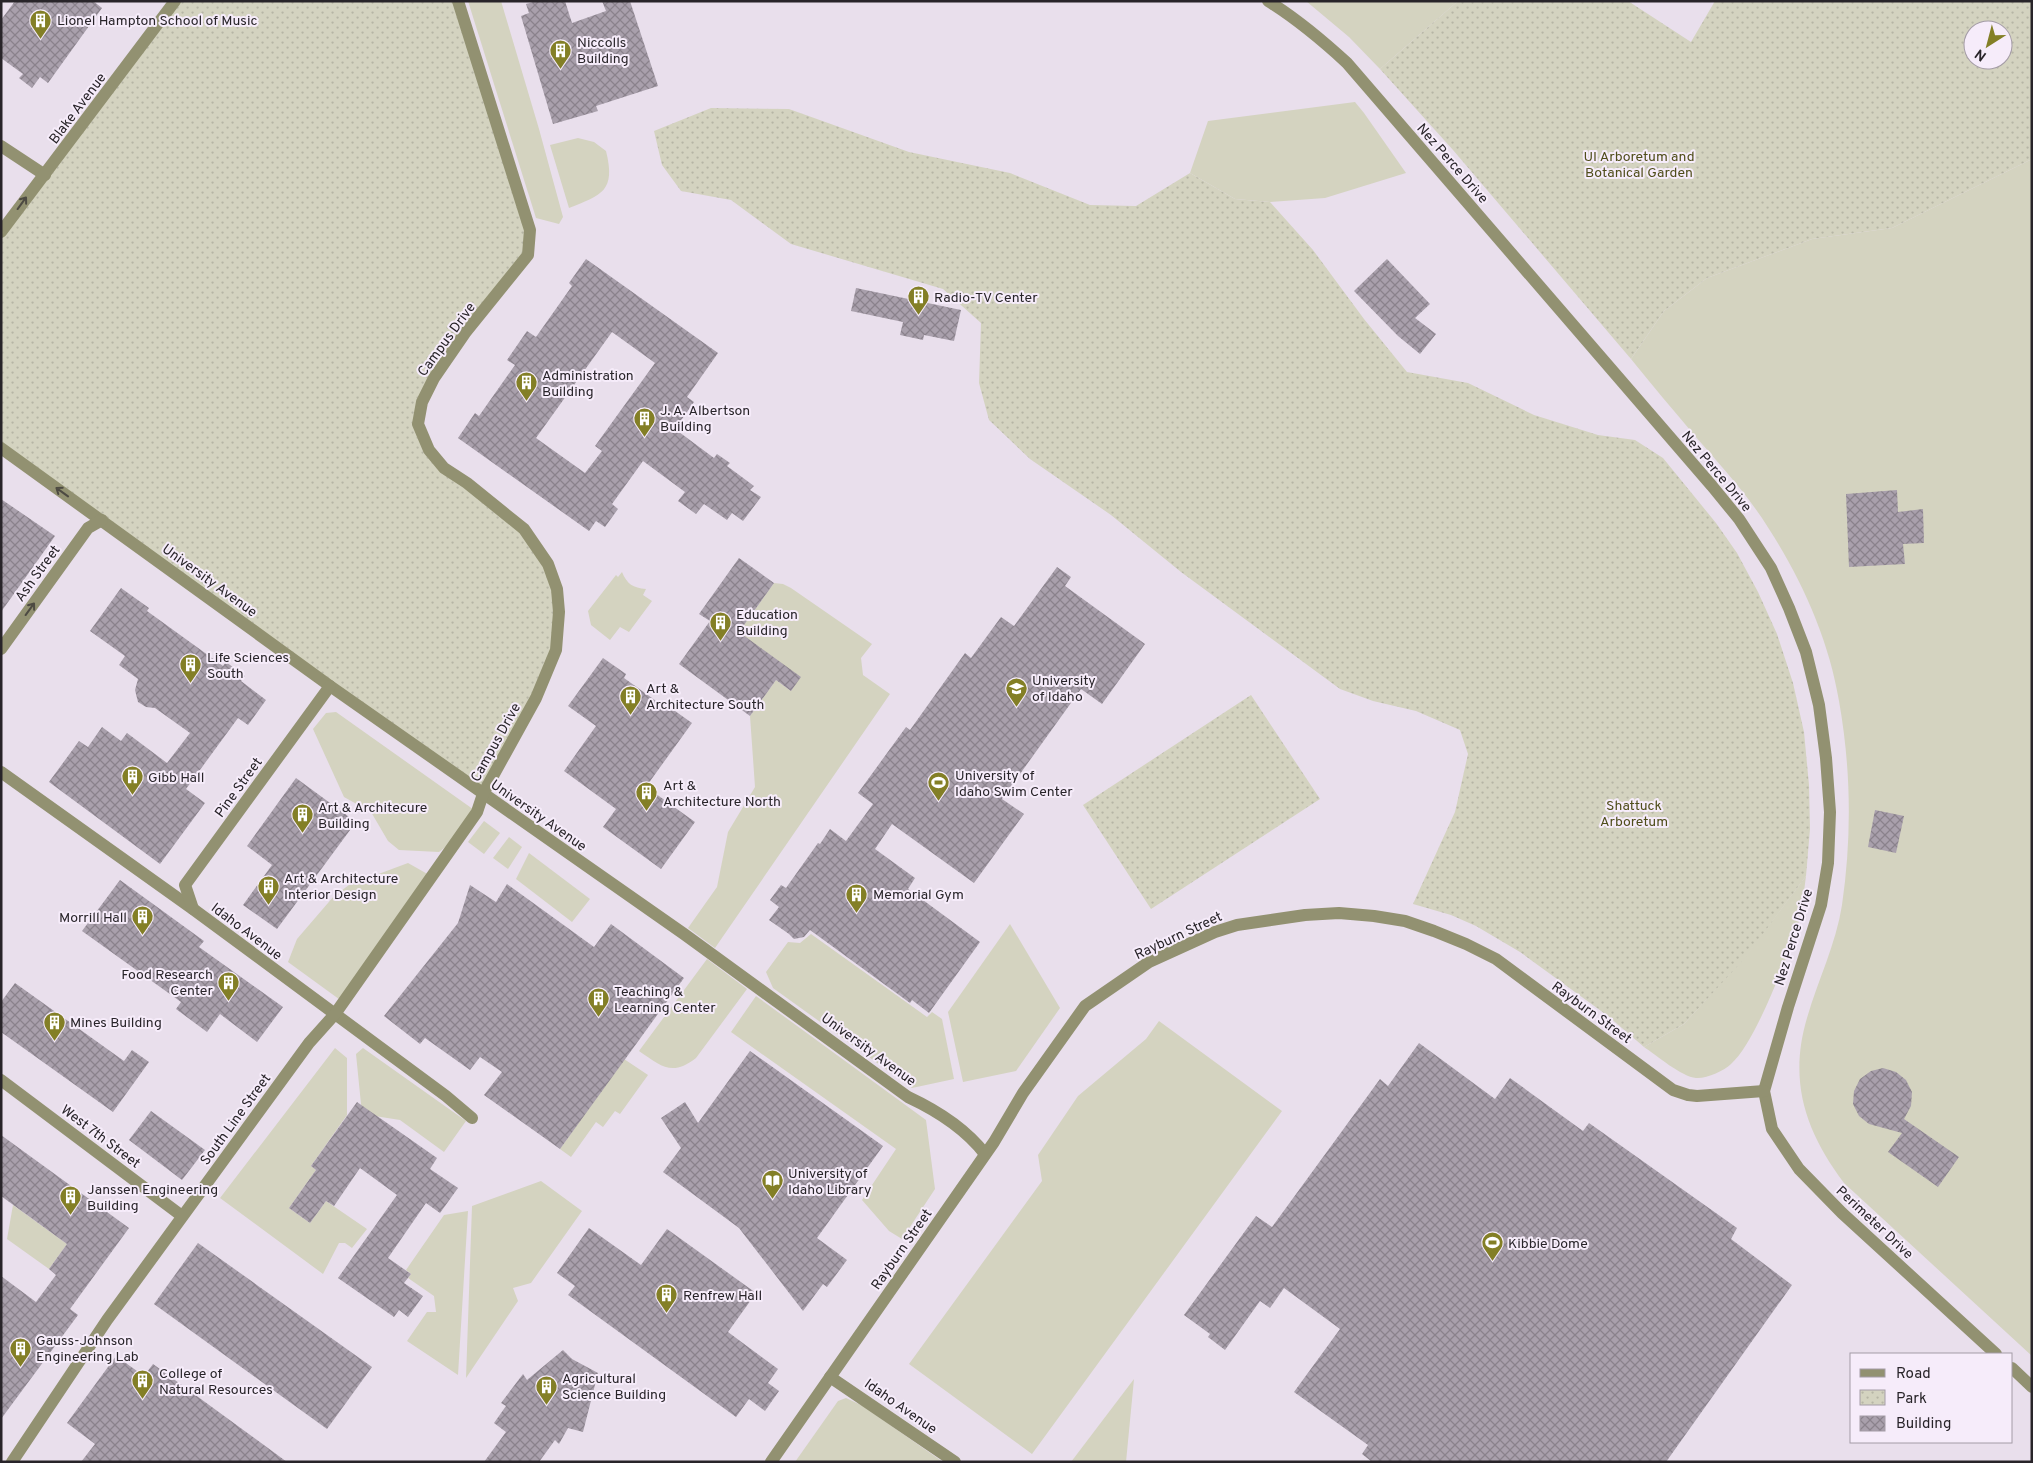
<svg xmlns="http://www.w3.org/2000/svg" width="2033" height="1463" font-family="Overpass,sans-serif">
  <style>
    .grass { fill: #d4d3c0 }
    .park { fill: url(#park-dots); fill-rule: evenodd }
    .building { fill: url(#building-cross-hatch); fill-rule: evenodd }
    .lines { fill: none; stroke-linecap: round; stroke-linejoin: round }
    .minor { stroke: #929171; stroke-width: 12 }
    .oneway { stroke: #4d4a42 }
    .labels { text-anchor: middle; stroke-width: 4; stroke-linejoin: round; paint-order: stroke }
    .poi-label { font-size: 14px; fill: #282429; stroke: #f6ecfa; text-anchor: start }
    .street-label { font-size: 14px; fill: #282429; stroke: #f6ecfa }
    .park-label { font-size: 14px; fill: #4f4d1a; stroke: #f6ecfa }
  </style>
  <defs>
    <pattern id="park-dots" width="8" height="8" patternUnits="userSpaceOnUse" patternTransform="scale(1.25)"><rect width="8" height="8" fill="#d4d3c0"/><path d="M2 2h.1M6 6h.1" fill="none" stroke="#b6b5a5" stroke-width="1.8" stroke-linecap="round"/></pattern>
    <pattern id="building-cross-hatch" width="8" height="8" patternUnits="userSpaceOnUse" patternTransform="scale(1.25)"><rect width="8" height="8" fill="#a9a0ac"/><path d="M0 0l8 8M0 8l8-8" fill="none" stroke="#8a828c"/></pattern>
  </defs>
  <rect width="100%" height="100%" fill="#e9dfec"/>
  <g class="grass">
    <path d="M468,1H501L539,129L563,217L559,224L536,218Z"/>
    <path d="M1306,1H1458L1380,69L1349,37Z"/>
    <path d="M1355,102L1364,113L1406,173L1325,198L1270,202L1235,199L1190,173L1208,121Z"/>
    <path d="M578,138L594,142L606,151C616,191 602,195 569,208L550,145Z"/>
    <path d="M2032,159V1356L1844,1183C1806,1132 1788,1082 1807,1018C1818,980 1836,944 1842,905C1852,837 1851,768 1839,701C1829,640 1802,580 1769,529C1748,495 1721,466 1695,436C1674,411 1652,385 1631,359L1664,311L1707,278L1812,239L1892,228Z"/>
    <path d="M622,572C627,584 633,588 646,589L643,595L652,601L629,632L620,627L610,640L591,625L588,611L616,575L618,577Z"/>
    <path d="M774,583L783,584L791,588L872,644L861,658L863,675L890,694L715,948L688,928L717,887L728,832L755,787L750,716L776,680L791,691L800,677L736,636Z"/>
    <path d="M336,712L477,812L461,835L439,852L399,850L388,841L371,812L344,797L313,729L326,713Z"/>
    <path d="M484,821L500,833L484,854L468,842Z"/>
    <path d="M509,837L522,847L508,869L493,858Z"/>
    <path d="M529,853L590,899L572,922L516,879Z"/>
    <path d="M408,863L431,876L343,1002L288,962L297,939L334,896L349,885Z"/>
    <path d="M1806,876C1804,890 1803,907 1799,921C1788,955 1756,1042 1731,1064C1724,1071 1706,1079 1696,1078C1682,1077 1656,1055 1644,1047L1684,1024L1745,957Z"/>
    <path d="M1010,924L1060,1008L1016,1071L963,1082L948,1012Z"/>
    <path d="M811,934L927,1017L932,1012L942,1019L954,1079L912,1088L773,988L766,972L788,942L800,943Z"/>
    <path d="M707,959L747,989L696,1058C672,1077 661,1066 639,1051Z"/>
    <path d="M756,996L926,1120L935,1189L902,1239L889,1231L862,1200L896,1149L731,1032Z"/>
    <path d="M1159,1021L1282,1111L1032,1454L909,1364L1042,1181L1038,1155L1078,1096L1146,1039Z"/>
    <path d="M335,1048L347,1058V1115L311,1166L316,1170L289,1208L310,1223L326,1201L367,1229L352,1248L345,1243H339L323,1274L220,1198Z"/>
    <path d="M363,1048L466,1121L444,1152L400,1120L362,1114L356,1054Z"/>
    <path d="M624,1059L648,1075L620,1114L615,1111L603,1127L596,1122L571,1157L560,1149Z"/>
    <path d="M541,1181L582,1211L531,1283L513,1288L518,1301L466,1378L472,1206Z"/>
    <path d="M13,1205L67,1244L49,1269L7,1239Z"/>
    <path d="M468,1211L458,1375L407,1341L427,1312H436L434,1296L408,1278L411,1274L406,1270L444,1215Z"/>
    <path d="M1134,1379L1126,1462H1071Z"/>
    <path d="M846,1398L863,1406L943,1462H795L838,1401Z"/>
  </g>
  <g class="park">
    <path d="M175,1H458L530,230L528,255L434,378L418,424L429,450L524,529L557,589L556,650L483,794L1,448V232Z"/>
    <path d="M1458,1H1628L1691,42L1715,1H2032V159L1892,228L1812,239L1707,278L1664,311L1631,359L1453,150L1380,69ZM1973,30H2003V60H1973Z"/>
    <path d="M711,108L789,109L909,152L1010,173L1090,205L1136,206L1190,173L1235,199L1270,202L1313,250L1364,319L1407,372L1468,383L1534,415L1598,435L1635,440L1663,458L1716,523L1737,553L1758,592L1777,634L1793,683L1804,732L1809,785L1810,829L1806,876L1745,958L1684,1024L1644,1047L1608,1016L1520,952L1476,926L1451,915L1413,904L1455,812L1468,754L1460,730L1416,711L1373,701L1340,689L1181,572L1111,515L1030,459L989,420L979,383L981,323L943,289L791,244L731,200L681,191L662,165L654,131Z"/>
    <path d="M1251,695L1320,799L1151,909L1083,805Z"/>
  </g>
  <g class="building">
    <path d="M15,1H93L102,8L48,83L40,77L32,88L19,78L23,74L1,58V20Z"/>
    <path d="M537,1H565L572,23L606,11L602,1H630L658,86L596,106L598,111L553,124L521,16L529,13L526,4Z"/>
    <path d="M586,259L718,353L687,397L694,402L675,429L714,458L717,454L730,463L727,466L754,486L750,490L761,497L743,521L732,513L727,520L704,504L696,514L678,501L685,492L643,461L612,504L618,509L605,527L596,521L589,531L458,438L475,413L479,416L515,365L507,360L527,331L536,337L572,286L569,283ZM612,332L655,363L595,446L602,451L585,473L536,438Z"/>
    <path d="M1387,259L1430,304L1415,318L1436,334L1420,354L1398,336L1354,291Z"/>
    <path d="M856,288L961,310L954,341L924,335L923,340L900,335L903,322L851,311Z"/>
    <path d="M1897,490L1898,512L1923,509L1924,543L1903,544L1905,564L1849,567L1846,494Z"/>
    <path d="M1,499L55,536L1,612Z"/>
    <path d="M739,558L774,583L739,632L801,677L791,691L776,680L750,716L679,664L710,621L699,614Z"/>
    <path d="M1057,567L1071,577L1065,586L1145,644L1102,704L1081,689L1002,799L1024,814L974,883L892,824L875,849L915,878L908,889L980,942L929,1013L912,1000L910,1003L810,930L804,937L794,939L789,934L769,920L779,907L770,900L781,885L786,888L818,843L820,844L830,829L846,841L873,804L858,793L906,727L910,730L965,653L971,658L1001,617L1014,626Z"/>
    <path d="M121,588L149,608L147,611L223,666L226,662L245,676L241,681L266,700L248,725L238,718L186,789L205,803L160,864L49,782L79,741L88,747L102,727L121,741L127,733L167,763L190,733L155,708L146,707L138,702L135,690L138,679L119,665L125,656L90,631Z"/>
    <path d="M603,658L626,674L624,678L666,708L668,706L692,723L648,784L654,788L652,791L695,822L661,869L603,827L616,809L564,771L596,726L568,706Z"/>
    <path d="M296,778L356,822L277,929L243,905L272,865L247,846Z"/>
    <path d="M1875,810L1904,816L1896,853L1868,847Z"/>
    <path d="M120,880L204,941L199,947L283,1007L257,1042L220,1014L207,1032L176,1009L181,1002L82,931Z"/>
    <path d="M507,884L594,947L611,924L684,978L560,1149L484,1095L502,1072L480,1057L470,1070L425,1038L420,1044L384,1016L458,923L470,885L496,902Z"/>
    <path d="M15,983L124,1061L132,1050L149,1062L113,1112L1,1032V1002Z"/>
    <path d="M1419,1043L1495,1099L1510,1078L1583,1131L1589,1123L1737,1228L1731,1239L1792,1285L1666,1462H1372L1362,1454L1368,1445L1294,1392L1340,1329L1284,1288L1270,1308L1260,1301L1225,1350L1208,1337L1210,1334L1184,1315L1256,1216L1272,1227L1380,1079L1388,1086Z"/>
    <path d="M750,1051L883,1146L817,1238L847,1260L827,1287L823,1284L803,1311L739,1228L663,1172L681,1148L661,1118L685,1102L698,1123Z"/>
    <path d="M1883,1068L1896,1072L1906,1080L1912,1092L1911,1106L1904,1119L1959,1157L1938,1187L1888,1152L1902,1133L1869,1124L1859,1116L1853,1104L1854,1091L1860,1079L1871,1071Z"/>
    <path d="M357,1102L437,1158L430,1169L458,1188L440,1213L426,1203L388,1258L411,1274L404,1283L423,1296L408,1317L399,1310L394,1317L338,1278L397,1195L360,1168L334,1206L326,1201L310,1223L289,1208L316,1170L311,1166Z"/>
    <path d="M151,1111L205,1150L182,1180L129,1140Z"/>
    <path d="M1,1135L129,1228L70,1309L78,1315L1,1419V1276L36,1302L56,1275L49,1269L67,1244L1,1196Z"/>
    <path d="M589,1228L641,1265L667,1229L756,1293L728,1332L778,1369L768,1383L779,1391L765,1411L749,1399L736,1417L568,1295L575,1286L557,1273Z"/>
    <path d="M198,1243L372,1367L327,1429L154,1304Z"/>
    <path d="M563,1350L572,1359L598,1373L583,1432L568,1428L559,1444L555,1440L539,1462H484L506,1432L494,1423L506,1406L501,1403L523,1374L527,1380Z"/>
    <path d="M116,1356L144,1376L153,1364L287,1462H81L95,1444L67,1423Z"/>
  </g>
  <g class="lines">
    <g class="minor">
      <path d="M1268,1C1297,19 1322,40 1347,63L1712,486L1739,519L1771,568L1789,608L1806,652L1819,705L1826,758L1830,812L1828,863L1821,905L1788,1007L1764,1091L1772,1129L1799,1169L1842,1213L1996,1354"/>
      <path d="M1,146L45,175"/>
      <path d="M1,232L175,1"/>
      <path d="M1,448L330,686L684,934L908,1097C938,1111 965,1128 985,1154"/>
      <path d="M1,649L88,528L102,520"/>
      <path d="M1,772L193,909L446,1096L472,1118"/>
      <path d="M193,909L185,885L330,686"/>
      <path d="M1,1080L182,1216"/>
      <path d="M2012,1368L2032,1387"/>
      <path d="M830,1377L955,1462"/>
      <path d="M12,1462L107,1320L309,1043L335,1014L477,812L483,794L536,698L556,650L559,612L557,589L548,564L524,529L467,483L444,468L429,450L418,424L422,402L434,378L465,333L528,255L530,230L458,1"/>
      <path d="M771,1462L994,1142L1023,1093L1085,1006L1149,962L1215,932L1237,925L1305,915L1339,913L1374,916L1405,921L1434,931L1466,944L1496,959L1673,1090L1688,1095L1697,1096L1764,1091"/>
    </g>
  </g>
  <defs><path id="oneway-shaft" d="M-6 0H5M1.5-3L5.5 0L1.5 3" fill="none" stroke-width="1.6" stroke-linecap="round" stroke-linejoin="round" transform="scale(1.25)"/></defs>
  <g class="oneway">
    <use href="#oneway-shaft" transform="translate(22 203) rotate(-54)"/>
    <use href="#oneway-shaft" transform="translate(62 492) rotate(-144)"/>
    <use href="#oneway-shaft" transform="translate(30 609) rotate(-54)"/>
  </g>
  <defs>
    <symbol id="building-pin" viewBox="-11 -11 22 30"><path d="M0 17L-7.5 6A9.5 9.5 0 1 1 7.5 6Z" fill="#837f26" stroke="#f6ecfa"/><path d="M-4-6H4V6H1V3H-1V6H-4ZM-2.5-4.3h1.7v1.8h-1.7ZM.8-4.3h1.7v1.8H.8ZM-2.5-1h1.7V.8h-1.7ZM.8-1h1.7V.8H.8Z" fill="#fff"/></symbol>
    <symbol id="university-pin" viewBox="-11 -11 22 30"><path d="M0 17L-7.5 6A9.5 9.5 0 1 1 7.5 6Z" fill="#837f26" stroke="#f6ecfa"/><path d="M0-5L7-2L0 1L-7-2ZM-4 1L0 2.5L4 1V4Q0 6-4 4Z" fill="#fff"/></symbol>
    <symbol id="stadium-pin" viewBox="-11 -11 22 30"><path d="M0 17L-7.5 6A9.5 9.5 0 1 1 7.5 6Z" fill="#837f26" stroke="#f6ecfa"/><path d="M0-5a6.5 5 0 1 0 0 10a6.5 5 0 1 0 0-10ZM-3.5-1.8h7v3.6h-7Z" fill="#fff"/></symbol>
    <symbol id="library-pin" viewBox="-11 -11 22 30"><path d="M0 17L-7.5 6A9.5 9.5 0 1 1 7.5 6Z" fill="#837f26" stroke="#f6ecfa"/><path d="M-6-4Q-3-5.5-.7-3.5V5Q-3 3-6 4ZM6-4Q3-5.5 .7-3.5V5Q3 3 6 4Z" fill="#fff"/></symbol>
  </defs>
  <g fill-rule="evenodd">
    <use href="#building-pin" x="28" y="8" width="25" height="34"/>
    <use href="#building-pin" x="548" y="38" width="25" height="34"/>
    <use href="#building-pin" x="906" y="284" width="25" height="34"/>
    <use href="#building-pin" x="514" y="370" width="25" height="34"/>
    <use href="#building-pin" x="632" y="406" width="25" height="34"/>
    <use href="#building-pin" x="708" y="610" width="25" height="34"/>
    <use href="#building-pin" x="178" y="652" width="25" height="34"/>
    <use href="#university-pin" x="1004" y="676" width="25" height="34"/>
    <use href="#building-pin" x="618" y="684" width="25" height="34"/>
    <use href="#building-pin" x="120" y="764" width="25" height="34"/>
    <use href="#stadium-pin" x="926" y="770" width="25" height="34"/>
    <use href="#building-pin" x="634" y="780" width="25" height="34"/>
    <use href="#building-pin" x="290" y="802" width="25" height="34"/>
    <use href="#building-pin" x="256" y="874" width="25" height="34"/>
    <use href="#building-pin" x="844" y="882" width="25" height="34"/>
    <use href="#building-pin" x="130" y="904" width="25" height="34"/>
    <use href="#building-pin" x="216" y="970" width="25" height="34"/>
    <use href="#building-pin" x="586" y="986" width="25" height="34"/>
    <use href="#building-pin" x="42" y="1010" width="25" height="34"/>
    <use href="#library-pin" x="760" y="1168" width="25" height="34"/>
    <use href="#building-pin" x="58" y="1184" width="25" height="34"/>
    <use href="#stadium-pin" x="1480" y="1230" width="25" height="34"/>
    <use href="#building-pin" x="654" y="1282" width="25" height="34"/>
    <use href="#building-pin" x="8" y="1336" width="25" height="34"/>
    <use href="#building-pin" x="130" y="1368" width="25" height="34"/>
    <use href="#building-pin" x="534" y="1374" width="25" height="34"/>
  </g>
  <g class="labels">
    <g class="poi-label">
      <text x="57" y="25">Lionel Hampton School of Music</text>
      <text x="577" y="47">Niccolls<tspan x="577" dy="16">Building</tspan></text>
      <text x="934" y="302">Radio-TV Center</text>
      <text x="542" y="380">Administration<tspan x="542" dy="16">Building</tspan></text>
      <text x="660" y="415">J. A. Albertson<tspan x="660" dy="16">Building</tspan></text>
      <text x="736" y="619">Education<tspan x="736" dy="16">Building</tspan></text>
      <text x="207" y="662">Life Sciences<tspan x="207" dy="16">South</tspan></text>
      <text x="1032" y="685">University<tspan x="1032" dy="16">of Idaho</tspan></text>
      <text x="646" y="693">Art &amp;<tspan x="646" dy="16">Architecture South</tspan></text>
      <text x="955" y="780">University of<tspan x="955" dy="16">Idaho Swim Center</tspan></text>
      <text x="148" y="782">Gibb Hall</text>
      <text x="663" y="790">Art &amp;<tspan x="663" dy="16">Architecture North</tspan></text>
      <text x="318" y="812">Art &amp; Architecure<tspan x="318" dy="16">Building</tspan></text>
      <text x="284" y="883">Art &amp; Architecture<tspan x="284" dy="16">Interior Design</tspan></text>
      <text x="873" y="899">Memorial Gym</text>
      <text x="127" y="922" text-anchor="end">Morrill Hall</text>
      <text x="213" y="979" text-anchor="end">Food Research<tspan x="213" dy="16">Center</tspan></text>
      <text x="614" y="996">Teaching &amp;<tspan x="614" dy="16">Learning Center</tspan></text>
      <text x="70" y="1027">Mines Building</text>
      <text x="788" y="1178">University of<tspan x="788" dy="16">Idaho Library</tspan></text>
      <text x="87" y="1194">Janssen Engineering<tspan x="87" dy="16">Building</tspan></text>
      <text x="1508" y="1248">Kibbie Dome</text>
      <text x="683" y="1300">Renfrew Hall</text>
      <text x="36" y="1345">Gauss-Johnson<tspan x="36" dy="16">Engineering Lab</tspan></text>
      <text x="159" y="1378">College of<tspan x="159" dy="16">Natural Resources</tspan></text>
      <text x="562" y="1383">Agricultural<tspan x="562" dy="16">Science Building</tspan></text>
    </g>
    <g class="street-label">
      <text transform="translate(77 108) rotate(-53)" y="5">Blake Avenue</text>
      <text transform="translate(1453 163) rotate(49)" y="5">Nez Perce Drive</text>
      <text transform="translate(446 339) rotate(-54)" y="5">Campus Drive</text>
      <text transform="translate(1717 471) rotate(50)" y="5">Nez Perce Drive</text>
      <text transform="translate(37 573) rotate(-54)" y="5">Ash Street</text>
      <text transform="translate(210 580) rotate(36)" y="5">University Avenue</text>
      <text transform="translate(495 742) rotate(-61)" y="5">Campus Drive</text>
      <text transform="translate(238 787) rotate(-54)" y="5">Pine Street</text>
      <text transform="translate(539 815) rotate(35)" y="5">University Avenue</text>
      <text transform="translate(247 931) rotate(37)" y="5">Idaho Avenue</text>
      <text transform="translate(1178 935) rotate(-25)" y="5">Rayburn Street</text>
      <text transform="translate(1793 937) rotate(-73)" y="5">Nez Perce Drive</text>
      <text transform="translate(1592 1012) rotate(36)" y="5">Rayburn Street</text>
      <text transform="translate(869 1049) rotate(36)" y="5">University Avenue</text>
      <text transform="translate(235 1119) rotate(-54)" y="5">South Line Street</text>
      <text transform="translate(101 1136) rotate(37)" y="5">West 7th Street</text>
      <text transform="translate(1875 1222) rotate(43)" y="5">Perimeter Drive</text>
      <text transform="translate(901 1249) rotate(-55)" y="5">Rayburn Street</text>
      <text transform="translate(901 1406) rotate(35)" y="5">Idaho Avenue</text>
    </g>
    <g class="park-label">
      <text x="1639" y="161">UI Arboretum and<tspan x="1639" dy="16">Botanical Garden</tspan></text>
      <text x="1634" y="810">Shattuck<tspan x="1634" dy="16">Arboretum</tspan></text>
    </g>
  </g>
  <rect width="2033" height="1463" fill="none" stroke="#282429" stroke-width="5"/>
  <rect x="1850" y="1353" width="162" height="90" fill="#f6ecfa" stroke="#a49ca6"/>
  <rect x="1860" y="1369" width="25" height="8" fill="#929171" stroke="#a49ca6"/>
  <text x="1896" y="1378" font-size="15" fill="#282429">Road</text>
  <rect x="1860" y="1390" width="25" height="15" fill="url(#park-dots)" stroke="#a49ca6"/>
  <text x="1896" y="1403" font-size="15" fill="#282429">Park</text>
  <rect x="1860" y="1416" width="25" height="15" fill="url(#building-cross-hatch)" stroke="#a49ca6"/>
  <text x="1896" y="1428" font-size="15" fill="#282429">Building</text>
  <g transform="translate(1988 45) rotate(216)"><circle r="24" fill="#f6ecfa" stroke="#a49ca6"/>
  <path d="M0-4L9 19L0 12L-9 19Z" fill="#837f26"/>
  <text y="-8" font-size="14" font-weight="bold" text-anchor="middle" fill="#282429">N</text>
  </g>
</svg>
